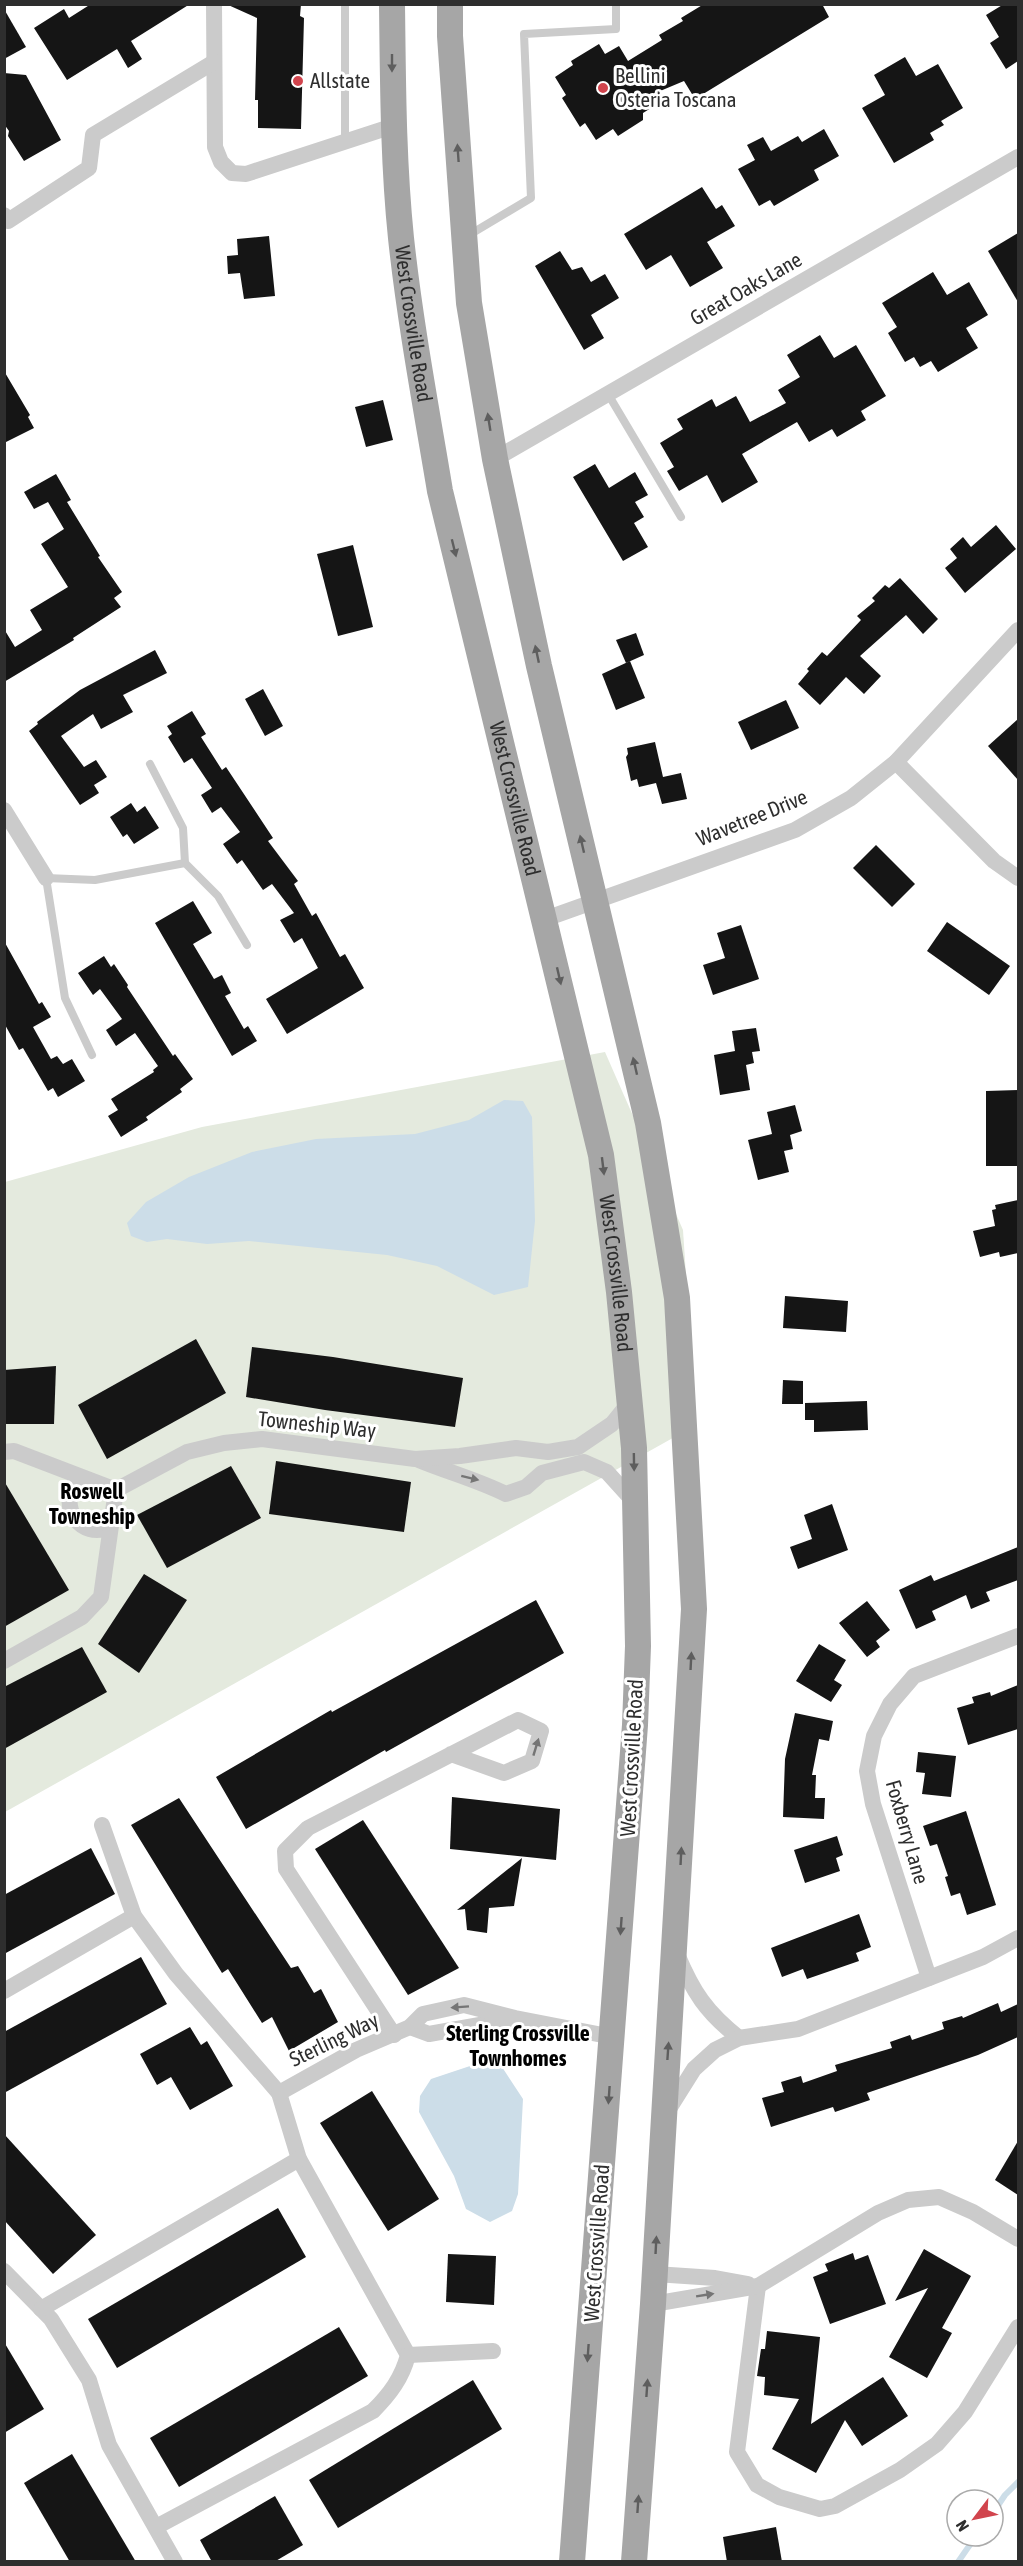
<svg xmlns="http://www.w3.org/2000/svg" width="1023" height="2566" font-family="'Asap Condensed',sans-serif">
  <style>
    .green { fill: #e4eade }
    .water { fill: #ccdde8 }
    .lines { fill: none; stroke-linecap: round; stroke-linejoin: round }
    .stream { stroke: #ccdde8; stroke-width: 6 }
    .building { fill: #151515 }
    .lane { stroke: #cbcbcb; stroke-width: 8 }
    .street { stroke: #cbcbcb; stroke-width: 16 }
    .primary { stroke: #a6a6a6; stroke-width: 26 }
    .oneway { fill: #5e5e5e }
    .oneway2 { fill: #757575 }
    .poi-dot { fill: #d1444d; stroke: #fff; stroke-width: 2 }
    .labels { text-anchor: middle; stroke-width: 6; stroke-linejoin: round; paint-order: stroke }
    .poi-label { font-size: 21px; fill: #2e2e2e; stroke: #fff; text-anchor: start }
    .street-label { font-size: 21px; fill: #2e2e2e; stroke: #fff }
    .neighbourhood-label { font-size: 22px; font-weight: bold; fill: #000; stroke: #fff }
  </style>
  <rect width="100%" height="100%" fill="#fff"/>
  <path class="green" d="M605,1052L683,1230L696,1425L5,1812V1182L202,1127Z"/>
  <g class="water">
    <path d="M504,1100L523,1101L532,1117L535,1221L528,1287L494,1295L437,1266L387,1255L249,1241L207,1244L167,1239L147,1242L131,1236L127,1223L146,1202L189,1177L252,1152L316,1139L415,1134L469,1120Z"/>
    <path d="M473,2065L502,2067L523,2099L518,2194L512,2211L490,2222L466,2209L454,2176L419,2112L420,2096L431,2079Z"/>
  </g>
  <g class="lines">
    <g class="stream">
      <path d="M993,2513L1005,2495L1018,2482"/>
      <path d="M958,2562L976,2536"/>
    </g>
  </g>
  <g class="building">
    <path d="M91,4H190L131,41L142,59L128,68L117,49L67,80L34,28L64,9L69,18Z"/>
    <path d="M226,4H301L300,16L304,18L301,129L258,128V100H255L257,18Z"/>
    <path d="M704,4H822L829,17L695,99L684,81L653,94L659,103L643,113V120L618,136L613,129L596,140L585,123L580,127L562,98L566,95L555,77L573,65L571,61L599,44L605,54L619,46L628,61L662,40L659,35L683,21L681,18Z"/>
    <path d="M1004,4H1018V61L1006,69L990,43L999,37L986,15Z"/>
    <path d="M4,9L26,47L4,59Z"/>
    <path d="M905,57L916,76L938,64L963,108L941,121L944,125L930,133L934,140L894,163L862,108L885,95L874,75Z"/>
    <path d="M4,73L26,75L61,140L24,161L8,136L9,131L4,124Z"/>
    <path d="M824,129L839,156L814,170L819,180L774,206L770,200L759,206L738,169L755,160L747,145L763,137L771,151L798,136L802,142Z"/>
    <path d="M702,187L716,209L722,205L735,226L707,242L723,268L690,287L671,255L646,270L624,234Z"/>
    <path d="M1018,233V302L988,251Z"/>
    <path d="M269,236L275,296L244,299L240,273L228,274L227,256L238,255L237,239Z"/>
    <path d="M560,251L572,270L582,267L591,282L605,274L619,298L591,315L604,338L584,350L535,266Z"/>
    <path d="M933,272L947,295L969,282L988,315L966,328L978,348L938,372L931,361L920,367L914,357L905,362L888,333L897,327L882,303Z"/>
    <path d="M820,335L834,358L856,345L886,396L861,411L866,420L837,437L832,429L809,442L797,422L742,454L758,482L722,503L707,475L679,491L667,471L674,467L660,443L683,429L677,419L712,399L716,407L736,396L750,422L786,403L778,390L800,377L787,355Z"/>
    <path d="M4,371L30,415L28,417L34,428L4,443Z"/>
    <path d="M383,400L393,440L366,447L355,407Z"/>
    <path d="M595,464L609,488L635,472L648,495L635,502L644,517L634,523L648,547L623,561L573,477Z"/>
    <path d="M56,474L71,500L67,502L100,556L98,557L122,592L114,598L121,607L73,638L74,640L4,682V629L15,647L42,630L30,610L68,587L41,544L64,529L48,502L34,509L24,492Z"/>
    <path d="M996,525L1016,549L965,593L945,568L957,558L950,549L963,537L971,547Z"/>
    <path d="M353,545L373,627L338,636L317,554Z"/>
    <path d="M900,578L938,619L923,634L906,615L860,656L881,676L864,694L846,677L820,705L798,684L809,671L807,669L822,652L827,656L861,620L857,616L875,601L872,598L885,585L889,588Z"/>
    <path d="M636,633L644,655L626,663L616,640Z"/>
    <path d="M155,650L167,673L123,695L133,712L101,729L93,714L61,736L84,767L96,760L107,777L94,785L99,793L80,805L29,731L38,724L37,722L80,690Z"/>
    <path d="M630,661L645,698L616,710L602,674Z"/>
    <path d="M263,689L283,726L265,736L245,699Z"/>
    <path d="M786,700L799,728L751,750L738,722Z"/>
    <path d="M192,711L206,734L201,737L222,770L226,767L273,838L268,841L298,881L294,884L312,916L316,913L340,957L345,954L364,988L287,1034L266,999L318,968L302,938L294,943L280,920L294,913L272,884L263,890L242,860L237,864L223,844L240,832L221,807L212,813L201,795L212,788L192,758L184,763L168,737L172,734L167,726Z"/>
    <path d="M1018,719V780L988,746Z"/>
    <path d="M655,742L663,777L681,773L687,799L662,804L656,783L639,787L637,779L631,781L626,757L628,754L627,748Z"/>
    <path d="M131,803L137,812L145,806L159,828L134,844L127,834L123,837L110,817Z"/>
    <path d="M876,845L915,884L892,907L853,868Z"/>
    <path d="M193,901L212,933L193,944L214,979L222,975L231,993L225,996L244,1029L248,1026L257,1041L232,1056L155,923Z"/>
    <path d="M947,922L1010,966L989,995L927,951Z"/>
    <path d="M741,925L759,979L713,995L703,965L725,958L717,933Z"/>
    <path d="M4,941L39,1004L42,1002L51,1017L33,1027L51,1059L57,1056L63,1064L72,1059L85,1081L58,1097L53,1088L48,1091L23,1048L19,1050L4,1023Z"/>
    <path d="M104,956L111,967L114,964L128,985L127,987L173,1056L175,1054L193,1079L180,1089L182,1092L146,1117L148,1120L121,1137L108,1116L118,1110L111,1099L154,1072L153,1070L158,1066L135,1033L116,1046L106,1030L122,1019L100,989L93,995L78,973Z"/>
    <path d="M756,1028L760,1051L752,1052L754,1063L746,1065L750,1090L720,1095L714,1055L735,1051L732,1031Z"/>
    <path d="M1018,1090V1166H986V1091Z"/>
    <path d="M795,1105L802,1131L790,1135L793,1149L784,1151L789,1172L758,1180L748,1140L772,1134L767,1112Z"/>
    <path d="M1018,1200V1253L1000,1257L999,1252L980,1257L973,1231L995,1226L992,1210L996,1209L995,1205Z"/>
    <path d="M785,1296L848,1301L846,1332L783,1328Z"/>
    <path d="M196,1339L226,1393L107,1459L78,1405Z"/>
    <path d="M252,1347L333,1357L463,1378L455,1427L325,1410L246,1397Z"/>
    <path d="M56,1366L54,1424H4V1370Z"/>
    <path d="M783,1380L803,1381V1404H782Z"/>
    <path d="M867,1401L868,1430L814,1432V1420H805V1403Z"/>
    <path d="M276,1461L411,1482L404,1532L269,1514Z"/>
    <path d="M231,1466L261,1518L167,1568L137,1515Z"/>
    <path d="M4,1481L69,1590L4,1627Z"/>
    <path d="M832,1504L848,1550L798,1569L790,1547L812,1539L804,1515Z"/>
    <path d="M1018,1547V1580L986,1592L990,1601L971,1609L966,1595L932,1611L936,1620L916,1629L899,1590L931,1575L934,1581Z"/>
    <path d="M144,1574L187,1600L139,1673L98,1644Z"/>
    <path d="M536,1600L564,1653L386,1752L385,1750L246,1829L216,1777L331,1710L332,1712Z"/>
    <path d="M867,1601L890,1630L876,1641L880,1647L867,1657L839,1623Z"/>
    <path d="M819,1644L846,1660L834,1680L842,1685L831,1702L796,1681Z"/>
    <path d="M82,1647L107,1692L4,1749V1687Z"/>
    <path d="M1018,1685V1729L968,1745L957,1708L974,1703L972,1697L990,1692L991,1696Z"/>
    <path d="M795,1713L833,1721L829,1741L819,1739L812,1775H816L815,1798H825L824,1819L783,1817L785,1759Z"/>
    <path d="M918,1752L956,1756L951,1797L922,1794L925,1773L916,1772Z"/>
    <path d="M452,1797L560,1809L556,1860L450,1849Z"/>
    <path d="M179,1798L291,1968L298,1966L314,1993L321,1989L338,2022L289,2051L272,2017L262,2023L228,1969L222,1973L131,1825Z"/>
    <path d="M966,1811L996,1905L967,1915L960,1893L951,1896L945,1877L948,1876L937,1844L930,1846L923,1826Z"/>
    <path d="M363,1820L459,1968L408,1995L315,1849Z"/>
    <path d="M837,1836L843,1855L836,1858L840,1871L805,1883L794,1850Z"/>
    <path d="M91,1848L115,1894L4,1954V1895Z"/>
    <path d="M522,1858L514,1906L489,1908L487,1933L467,1930L465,1909L457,1910Z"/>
    <path d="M859,1914L871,1947L856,1953L859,1961L807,1979L803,1969L782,1977L771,1948Z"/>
    <path d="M141,1957L167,2004L4,2093V2032Z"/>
    <path d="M998,2003L1001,2012L1018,2004V2037L978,2055L867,2093L870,2100L835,2112L833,2107L771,2127L762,2098L784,2092L781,2082L801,2076L803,2083L837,2071L835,2065L892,2048L890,2042L910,2035L912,2040L944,2029L942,2022L962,2016L963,2018Z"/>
    <path d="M190,2027L201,2045L207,2041L233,2086L190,2110L171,2077L157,2085L140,2054Z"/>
    <path d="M372,2091L439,2199L388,2231L320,2123Z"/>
    <path d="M4,2134L96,2235L53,2274L4,2220Z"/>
    <path d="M1018,2141V2195L995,2180Z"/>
    <path d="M278,2208L306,2257L117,2368L88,2319Z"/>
    <path d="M924,2249L971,2276L942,2328L952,2333L927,2378L889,2357L928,2288L895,2301Z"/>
    <path d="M853,2253L855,2260L868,2255L886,2304L830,2324L813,2277L828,2271L825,2264Z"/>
    <path d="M448,2254L496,2256L494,2305L446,2302Z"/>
    <path d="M339,2327L368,2376L179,2487L150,2438Z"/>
    <path d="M767,2331L820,2337L811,2424L883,2377L908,2416L862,2446L845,2420L816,2473L772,2449L799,2399L764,2395L765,2377L757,2376L761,2349H765Z"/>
    <path d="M4,2342L44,2409L4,2433Z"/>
    <path d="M473,2380L502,2429L338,2528L309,2480Z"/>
    <path d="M72,2454L136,2562H70L24,2483Z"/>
    <path d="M275,2496L303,2545L274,2562H212L200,2540Z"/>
    <path d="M776,2527L782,2562H727L723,2537Z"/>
  </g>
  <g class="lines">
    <g class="lane">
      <path d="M345,4V142"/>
      <path d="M469,235L531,198L524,34L616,29V4"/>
      <path d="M608,394L681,517"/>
      <path d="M150,764L183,828L185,863"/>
      <path d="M92,1055L65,998L46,878L95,880L185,863L218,896L247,945"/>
    </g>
    <g class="street">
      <path d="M214,4L215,147L221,162L232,173L246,174L393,126"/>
      <path d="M4,215L8,221L89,168L93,135L214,62"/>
      <path d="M495,459L1018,157"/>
      <path d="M896,762L994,861L1018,878"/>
      <path d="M4,810L46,878"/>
      <path d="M545,919L795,830L851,798L896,762L1018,630"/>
      <path d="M4,1452L14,1451L116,1490"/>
      <path d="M419,1460C448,1472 478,1480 506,1494L526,1487L542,1473L584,1462L607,1472L635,1503"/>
      <path d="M88,1480L75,1482C59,1507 80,1540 110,1527L113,1519"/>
      <path d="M116,1490L187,1452L224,1443L262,1439L415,1459L460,1456L516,1448L548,1452L578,1447L612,1424L629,1403"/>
      <path d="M4,1661L82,1617L101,1597L116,1490"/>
      <path d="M102,1825L134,1916L176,1974L279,2093L299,2159L408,2355C402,2378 390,2394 373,2411L156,2527"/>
      <path d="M677,1954C693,1992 706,2012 739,2038"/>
      <path d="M929,1978L873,1804L867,1771L874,1736L890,1704L914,1676L1018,1636"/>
      <path d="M4,1991L134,1916"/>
      <path d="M410,2027L429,2034L508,2020"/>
      <path d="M394,2035L286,1869L285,1851L308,1828L518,1720L541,1731L532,1761L504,1773L451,1754"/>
      <path d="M279,2093L356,2050L410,2027L423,2014L464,2005L515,2018L613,2037"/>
      <path d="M667,2112L694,2069L715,2050L739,2038L798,2029L983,1957L1018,1938"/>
      <path d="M4,2271L51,2319L89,2380L109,2445L175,2562"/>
      <path d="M655,2274L715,2278L748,2284"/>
      <path d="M758,2286L737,2452L757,2485L779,2497L820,2509L835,2506L900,2470L937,2444L965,2412L1018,2327"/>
      <path d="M653,2304L758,2286L878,2213L908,2200L939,2197L973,2212L1018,2239"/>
      <path d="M41,2309L299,2159"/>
      <path d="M408,2355L493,2351"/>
    </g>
    <g class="primary">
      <path id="s1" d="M392,4C393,82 393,160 401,238C410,322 426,407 440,491L601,1155L619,1292L634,1448L638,1646L635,1725L572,2562"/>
      <path d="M450,4V36L469,303L495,459L539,666L648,1123L677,1298L694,1609L653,2304L634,2562"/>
    </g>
  </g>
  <defs><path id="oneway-solid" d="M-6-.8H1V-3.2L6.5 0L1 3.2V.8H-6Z" transform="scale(1.5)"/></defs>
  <g class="oneway">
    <use href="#oneway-solid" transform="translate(392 63) rotate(90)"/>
    <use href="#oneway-solid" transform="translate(458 153) rotate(-94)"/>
    <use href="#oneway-solid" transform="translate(489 422) rotate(-99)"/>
    <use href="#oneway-solid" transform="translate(454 548) rotate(76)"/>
    <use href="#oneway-solid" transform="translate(537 654) rotate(-102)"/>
    <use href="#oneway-solid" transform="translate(582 844) rotate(-103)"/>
    <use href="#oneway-solid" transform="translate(559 976) rotate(77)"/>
    <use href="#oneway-solid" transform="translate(635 1066) rotate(-103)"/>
    <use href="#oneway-solid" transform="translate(603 1166) rotate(83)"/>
    <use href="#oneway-solid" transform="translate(634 1462) rotate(89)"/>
    <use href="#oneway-solid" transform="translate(691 1661) rotate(-87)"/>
    <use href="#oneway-solid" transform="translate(681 1856) rotate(-87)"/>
    <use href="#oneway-solid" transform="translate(621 1926) rotate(94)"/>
    <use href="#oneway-solid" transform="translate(668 2051) rotate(-86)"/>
    <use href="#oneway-solid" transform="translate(609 2095) rotate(94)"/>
    <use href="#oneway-solid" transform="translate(656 2245) rotate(-87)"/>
    <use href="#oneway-solid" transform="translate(588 2353) rotate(94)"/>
    <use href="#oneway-solid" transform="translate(647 2388) rotate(-86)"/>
    <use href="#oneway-solid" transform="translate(638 2504) rotate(-86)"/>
  </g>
  <g class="oneway2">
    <use href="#oneway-solid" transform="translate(470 1478) rotate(14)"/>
    <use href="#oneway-solid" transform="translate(536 1747) rotate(-73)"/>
    <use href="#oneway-solid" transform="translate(460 2007) rotate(176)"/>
    <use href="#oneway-solid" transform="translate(705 2295) rotate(-9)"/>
  </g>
  <g class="poi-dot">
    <circle cx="298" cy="81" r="6"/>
    <circle cx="603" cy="88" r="6"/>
  </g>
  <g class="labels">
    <g class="poi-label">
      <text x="615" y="83">Bellini<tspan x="615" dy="24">Osteria Toscana</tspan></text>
      <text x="310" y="88">Allstate</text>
    </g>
    <g class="street-label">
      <text transform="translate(746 289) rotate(-30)" y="7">Great Oaks Lane</text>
      <text dy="7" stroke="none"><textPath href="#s1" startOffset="321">West Crossville Road</textPath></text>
      <text dy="7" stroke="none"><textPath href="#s1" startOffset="807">West Crossville Road</textPath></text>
      <text transform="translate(752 818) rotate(-22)" y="7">Wavetree Drive</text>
      <text dy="7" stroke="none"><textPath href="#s1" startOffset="1293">West Crossville Road</textPath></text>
      <text transform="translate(317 1425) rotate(6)" y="7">Towneship Way</text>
      <text transform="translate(632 1758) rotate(-87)" y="7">West Crossville Road</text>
      <text transform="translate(907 1832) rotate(74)" y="7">Foxberry Lane</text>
      <text transform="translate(334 2040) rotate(-26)" y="7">Sterling Way</text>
      <text transform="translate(597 2243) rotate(-86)" y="7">West Crossville Road</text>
    </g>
    <g class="neighbourhood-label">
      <text x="92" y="1499">Roswell<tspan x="92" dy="25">Towneship</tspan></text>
      <text x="518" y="2041">Sterling Crossville<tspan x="518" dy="25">Townhomes</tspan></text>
    </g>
  </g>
  <rect width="1023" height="2566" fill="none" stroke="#2e2e2e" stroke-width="12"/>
  <g transform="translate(975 2518) rotate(238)"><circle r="28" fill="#ffffff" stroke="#ababab" stroke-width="1.5"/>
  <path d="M0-4.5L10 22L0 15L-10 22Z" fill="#d1444d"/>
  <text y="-9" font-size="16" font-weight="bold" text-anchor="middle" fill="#2e2e2e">N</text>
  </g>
</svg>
